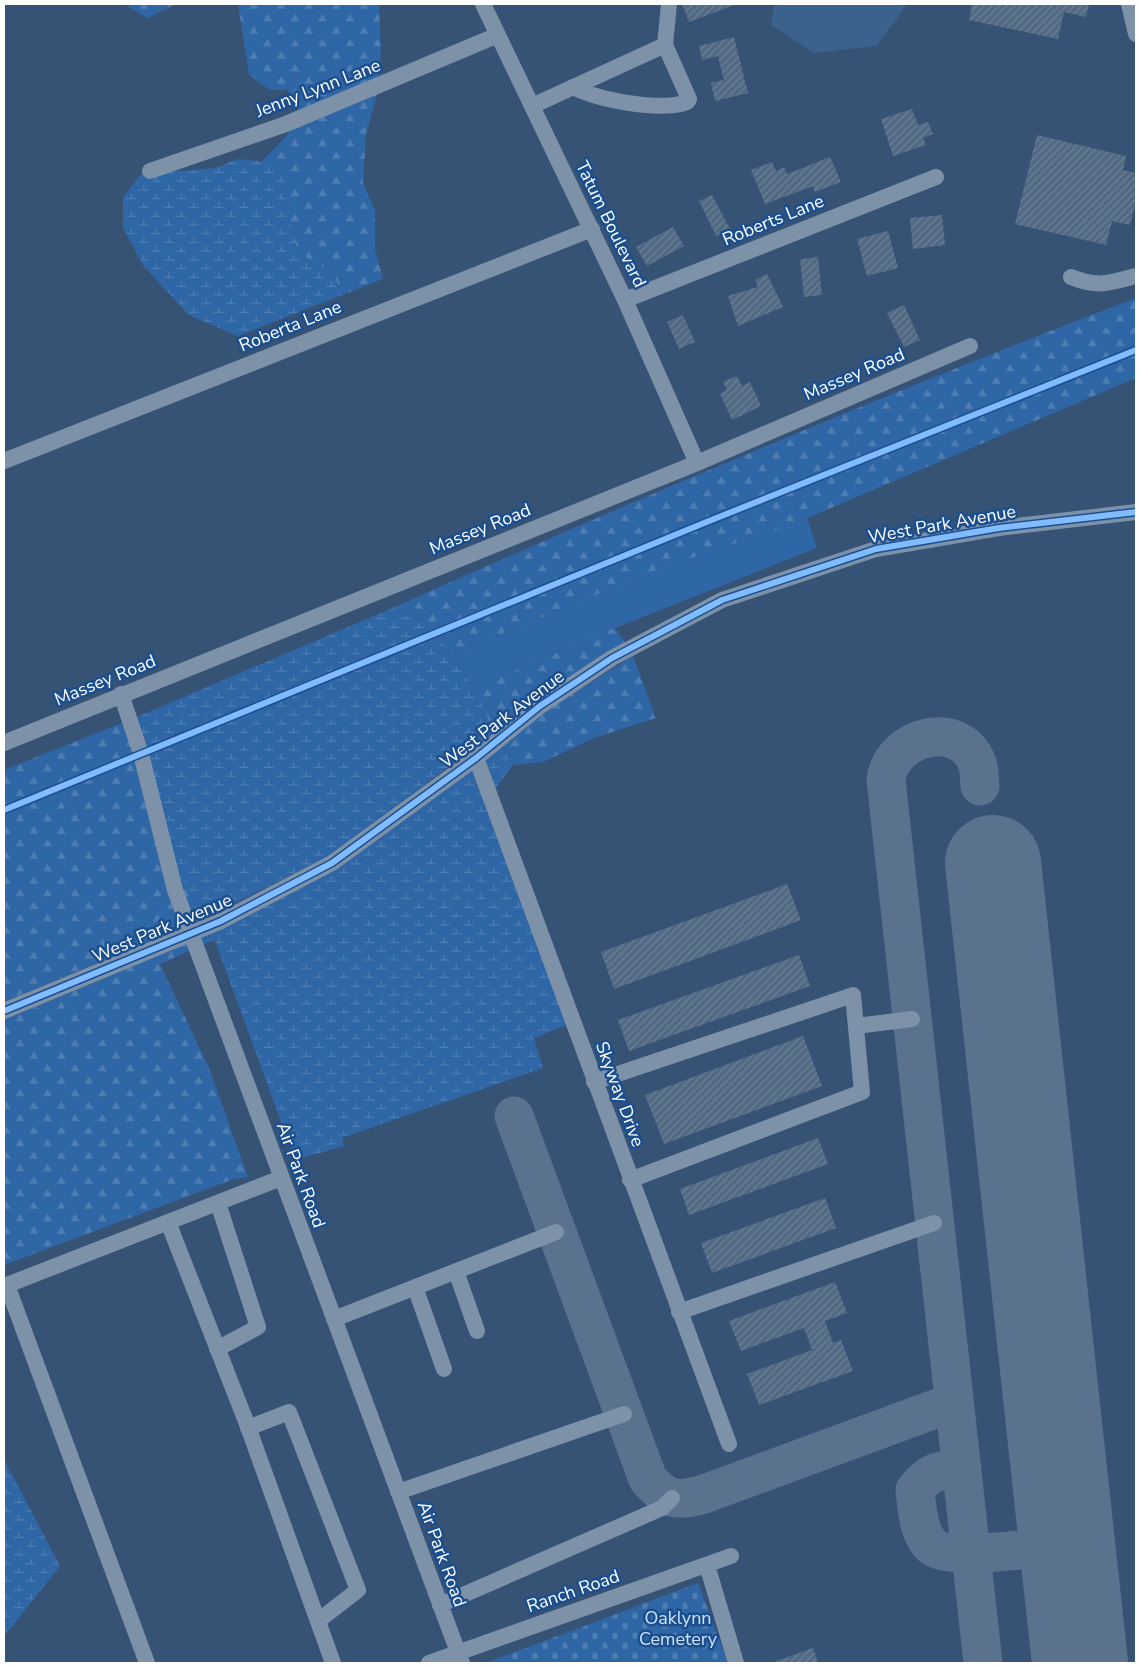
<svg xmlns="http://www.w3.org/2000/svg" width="1140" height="1667" font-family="'Nunito Sans',sans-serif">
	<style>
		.grass { fill: #2f66a5 }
		.forest { fill: url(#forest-firs) }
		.wetland { fill: url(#wetland-marsh) }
		.cemetery { fill: url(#cemetery-stones) }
		.water { fill: #3b618d }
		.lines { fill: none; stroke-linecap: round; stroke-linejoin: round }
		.taxiway { stroke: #5a728e; stroke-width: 39 }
		.runway { stroke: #5a728e; stroke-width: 96 }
		.building { fill: url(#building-hatch) }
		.minor { stroke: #7d92a8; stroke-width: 16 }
		.cycleway-casing { stroke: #1b4f8f; stroke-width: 9 }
		.cycleway { stroke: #80bcff; stroke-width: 6 }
		.labels { text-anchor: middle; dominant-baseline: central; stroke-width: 5; stroke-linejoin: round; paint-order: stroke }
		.street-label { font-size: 18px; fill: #fff; stroke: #1b4f8f }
		.park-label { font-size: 18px; fill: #cfe3fa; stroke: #1b4f8f }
	</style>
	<defs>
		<pattern id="forest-firs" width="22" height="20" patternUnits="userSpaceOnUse" patternTransform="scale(1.25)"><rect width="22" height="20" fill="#2f66a5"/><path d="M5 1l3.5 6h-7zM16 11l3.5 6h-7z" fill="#4e7db2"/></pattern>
		<pattern id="wetland-marsh" width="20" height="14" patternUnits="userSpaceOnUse" patternTransform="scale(1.25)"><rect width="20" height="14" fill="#2f66a5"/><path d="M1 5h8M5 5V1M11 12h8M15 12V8" fill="none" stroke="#4e7db2"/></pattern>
		<pattern id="cemetery-stones" width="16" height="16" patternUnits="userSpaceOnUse" patternTransform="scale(1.25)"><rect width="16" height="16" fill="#2f66a5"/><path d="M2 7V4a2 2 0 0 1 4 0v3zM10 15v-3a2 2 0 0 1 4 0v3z" fill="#4e7db2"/></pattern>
		<pattern id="building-hatch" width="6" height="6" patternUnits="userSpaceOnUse" patternTransform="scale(1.25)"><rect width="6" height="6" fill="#526984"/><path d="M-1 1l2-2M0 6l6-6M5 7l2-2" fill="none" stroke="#6c8096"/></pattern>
	</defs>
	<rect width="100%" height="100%" fill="#365274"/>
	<path class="grass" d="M807,518l10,30 -202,80 -141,60 -22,-33 199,-83z"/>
	<path class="forest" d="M124,4h52l-29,14z
		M238,4h141l2,47 -3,39 -12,45 -3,48 12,27v39l8,30 -41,16 -9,-22 -36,-21 -6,-30 -18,-60 -11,-1 23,-23 15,-24 -12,-24h-18l-21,-15z
		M1136,298v80l-338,144 -147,50 -199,83 -29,-34 -33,-12c246,-110 494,-215 746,-311z
		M615,628l10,14 -131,91 -20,-45z
		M633,656l23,62 -62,20 -51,24 -30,3 -11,-18 42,-35z
		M139,716l37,153 27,50 -199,83v-232z
		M212,933l4,6 -56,25 49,104 39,109 -14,2 -230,86v-245z"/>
	<path class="wetland" d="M237,159l36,3 15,24 3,36 6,30 36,21 9,22 -104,41 -49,-21 -45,-48 -21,-39v-30l18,-24 75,-6z
		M390,609l33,12 27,30 27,42 17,40 -165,123 -126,63 -27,-50 -37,-153z
		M502,747l11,18 -29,39 85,220 -35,14 9,30 -201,70 2,8 -49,14 -83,-227 124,-63z
		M4,1459l56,107 -53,67 -3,-1z"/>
	<path class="cemetery" d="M698,1583l30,80h-242z"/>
	<path class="water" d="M774,4h133l-30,42 -63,7 -43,-28z"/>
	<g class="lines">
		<path class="taxiway" d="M980,786c-1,-7 0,-16 -3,-23 -17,-45 -86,-27 -91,17l97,883
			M514,1116l134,363c17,21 30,23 56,15l250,-92
			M962,1468c-24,3 -32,3 -47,22 2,18 3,45 18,57 19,14 109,0 134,-2"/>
		<path class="runway" d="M993,863l87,800"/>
	</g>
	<path class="building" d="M682,4h52v1l-45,17z
		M972,4h117l-3,13 -22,-5 -6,27 -89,-19z
		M734,37l14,56 -33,8 -4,-18 13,-3 -6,-24 -16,4 -3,-14z
		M912,109l6,16 10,-3 5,12 -10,4 3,7 -33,11 -12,-37z
		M1037,135l89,21 -3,14 13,3v27l-6,25 -18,-4 -6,24 -91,-21z
		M830,157l11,25 -26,10 -2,-6 -48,18 -14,-34 21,-8 4,9 8,-4 3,7z
		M712,195l18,34 -14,7 -17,-35z
		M942,215l3,30 -32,4 -3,-31z
		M673,227l11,19 -37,20 -11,-19z
		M888,231l10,37 -31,8 -10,-37z
		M818,257l4,38 -18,2 -4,-38z
		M767,274l16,33 -45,19 -10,-30 30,-9 -3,-7z
		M904,305l16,35 -16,7 -17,-34z
		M683,315l12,27 -16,7 -12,-27z
		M737,376l5,10 8,-4 11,24 -29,14 -12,-26 7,-4 -4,-8z
		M787,884l14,36 -187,69 -13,-37z
		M799,955l11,31 -181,65 -11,-31z
		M803,1036l19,50 -158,58 -19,-49z
		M818,1138l10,26 -139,51 -9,-26z
		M825,1198l11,30 -124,45 -11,-30z
		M835,1282l12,31 -22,8 8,22 8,-3 12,31 -94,34 -12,-31 65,-24 -8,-22 -63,23 -12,-30z
		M813,1648l5,15h-43l-1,-1z"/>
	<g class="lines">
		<path class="minor" d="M483,4l142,296 72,163
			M1129,4l7,30
			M573,87c25,13 88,25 114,15l2,-3 -24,-54
			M532,106l133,-61 4,-41
			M150,171l136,-47 212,-89
			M1071,277c28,11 37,6 65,-1
			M625,300l311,-123
			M4,461l588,-232
			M121,694l20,60 34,136 287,773
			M4,743l693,-280 273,-117
			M476,758l253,686
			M4,1011l217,-90 111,-58 144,-105 64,-52 72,-48 110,-58 154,-51 123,-21 137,-16
			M856,1026l56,-7
			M594,1082l259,-87 9,97 -232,88
			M168,1222l79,202 86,239
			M456,1271l21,60
			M415,1287l29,82
			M679,1312l255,-89
			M334,1319l222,-87
			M217,1349l41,-22 -40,-124
			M248,1428l41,-16 69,178 -40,31
			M398,1492l226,-78
			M707,1565l29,98
			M440,1605l222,-97 10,-10
			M147,1663l-140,-378 274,-107
			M429,1663l302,-107"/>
		<defs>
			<path id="cycleway" d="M4,810l705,-289 427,-171
				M4,1011l217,-90 111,-58 144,-105 64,-52 72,-48 110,-58 154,-51 123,-21 137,-16"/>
		</defs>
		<use href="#cycleway" class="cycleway-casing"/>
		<use href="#cycleway" class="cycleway"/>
	</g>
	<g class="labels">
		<g class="street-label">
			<text transform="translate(318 88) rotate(-21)">Jenny Lynn Lane</text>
			<text transform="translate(773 220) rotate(-22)">Roberts Lane</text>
			<text transform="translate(611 224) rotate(64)">Tatum Boulevard</text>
			<text transform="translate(290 326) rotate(-22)">Roberta Lane</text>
			<text transform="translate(854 374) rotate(-23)">Massey Road</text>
			<text transform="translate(942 524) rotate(-10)">West Park Avenue</text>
			<text transform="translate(480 529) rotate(-22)">Massey Road</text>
			<text transform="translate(105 680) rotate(-22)">Massey Road</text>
			<text transform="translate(502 719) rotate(-37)">West Park Avenue</text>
			<text transform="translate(162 928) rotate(-23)">West Park Avenue</text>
			<text transform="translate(620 1094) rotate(70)">Skyway Drive</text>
			<text transform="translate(301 1175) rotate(70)">Air Park Road</text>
			<text transform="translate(442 1554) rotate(70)">Air Park Road</text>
			<text transform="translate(573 1591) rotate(-19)">Ranch Road</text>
		</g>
		<g class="park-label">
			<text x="678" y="1618">Oaklynn<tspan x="678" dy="21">Cemetery</tspan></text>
		</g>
	</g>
	<rect width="1140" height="1667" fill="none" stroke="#ffffff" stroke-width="10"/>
</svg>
